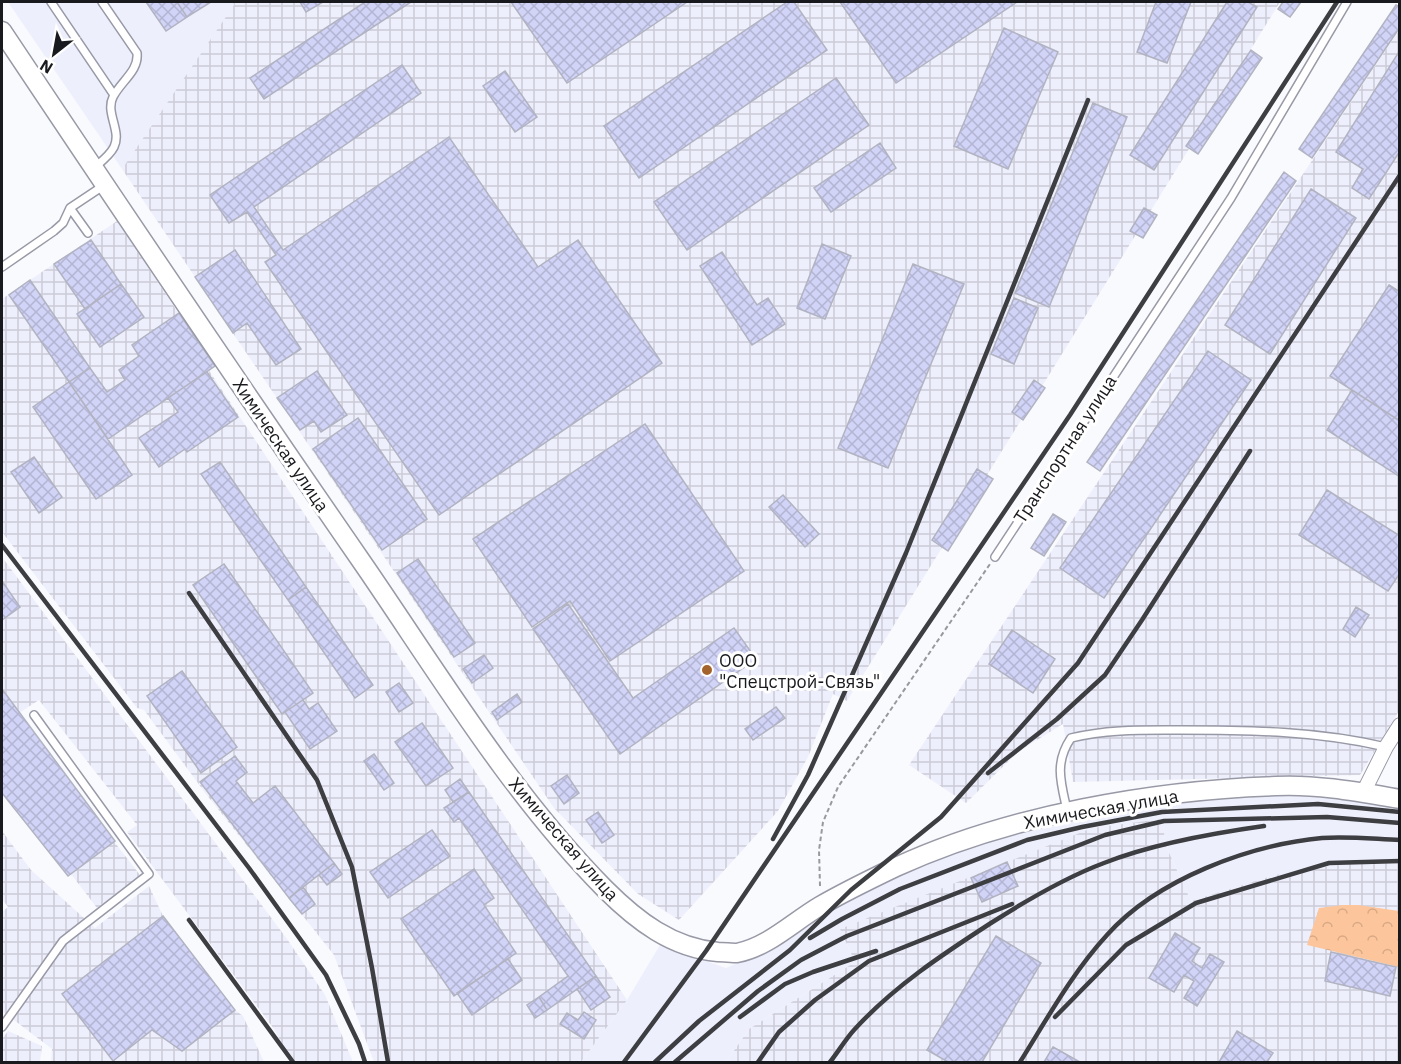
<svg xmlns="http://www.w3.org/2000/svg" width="1401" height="1064" font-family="'IBM Plex Sans',sans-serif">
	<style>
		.built { fill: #eeeffc }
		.industrial { fill: url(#industrial-grid) }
		.forest { fill: url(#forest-crowns) }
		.building { fill: url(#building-cross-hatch); stroke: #b2b3c1; stroke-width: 1.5 }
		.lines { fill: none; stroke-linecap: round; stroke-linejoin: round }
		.lane-casing { stroke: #9899a6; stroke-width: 10 }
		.street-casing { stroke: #9899a6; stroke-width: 16 }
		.secondary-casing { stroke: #9899a6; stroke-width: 21 }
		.path { stroke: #98999d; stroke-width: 2; stroke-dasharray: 4.5 3; stroke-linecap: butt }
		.lane { stroke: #fff; stroke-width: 7 }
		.street { stroke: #fff; stroke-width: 14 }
		.secondary { stroke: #fff; stroke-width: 18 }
		.rail { stroke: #3d3e42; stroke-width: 4.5 }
		.poi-dot { fill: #a3632c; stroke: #fff; stroke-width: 2 }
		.labels { text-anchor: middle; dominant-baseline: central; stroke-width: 6; stroke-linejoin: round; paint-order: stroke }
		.street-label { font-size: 18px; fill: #191a1e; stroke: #fff }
		.poi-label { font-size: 18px; fill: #191a1e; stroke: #fff; text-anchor: start }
	</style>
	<defs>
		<pattern id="industrial-grid" width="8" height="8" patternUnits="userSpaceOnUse" patternTransform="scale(1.5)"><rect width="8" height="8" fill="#eeeffc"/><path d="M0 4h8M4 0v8" fill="none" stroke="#ccccd8"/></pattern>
		<pattern id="forest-crowns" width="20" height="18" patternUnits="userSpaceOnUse" patternTransform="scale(1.5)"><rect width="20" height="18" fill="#fdc59b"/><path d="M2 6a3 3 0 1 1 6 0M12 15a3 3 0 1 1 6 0" fill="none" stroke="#d8a985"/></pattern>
		<pattern id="building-cross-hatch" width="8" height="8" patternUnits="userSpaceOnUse" patternTransform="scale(1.5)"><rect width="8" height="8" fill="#d1d3f7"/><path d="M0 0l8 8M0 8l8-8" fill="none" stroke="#b3b5d3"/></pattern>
	</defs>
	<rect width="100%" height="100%" fill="#f9fafd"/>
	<path class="built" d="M8,2h225l2,3 -113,164z
		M1263,796l93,1 43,6v60l-43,-1 -165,39 -25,-55 -4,-27 -322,110 15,33 -106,67 -23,33h-145l46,-62 33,-55 66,23 30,-13 50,-35 138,-68 130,-39z"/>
	<path class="industrial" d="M233,2h1047l-433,699 -14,-7 -25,63 -30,54 -99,109 -41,-26 -84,-86 -432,-639 112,-164z
		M1399,30v681l-39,64 -287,7 -10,-58 -44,27 -53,52 -57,-38z
		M117,221l92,138 -1,10 419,631 -46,62h-207l-40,-107 -128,-161 -62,-84 -7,-2 -135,-176v-233z
		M2,557l285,382 38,56 28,67h-61l-18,-33 -147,-197 10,-7 -98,-125 -23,15 124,160 -43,33 -95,-124z
		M1162,819l4,27 25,55 84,-26 81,-13 43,1v199h-673l23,-33 106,-67 -15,-33 252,-101z
		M2,831l29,39 64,58 54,-42 14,30 72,94 8,6 21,46h-213l1,-13 -50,-38v-99l6,-5 -6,-8z
		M8,1031l34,15 -2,16h-38v-23z"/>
	<path class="forest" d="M1343,905h15l41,6v56l-92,-22 12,-37z"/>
	<path class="building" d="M146,2h31l10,15 -21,14z
		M177,2h34l-24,15z
		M300,2h23l-17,10z
		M365,2h46l-147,97 -14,-21z
		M511,2h176l-120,81z
		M787,2h7l33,48 -188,128 -35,-52z
		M840,2h177l-121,81z
		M1156,2h35l-24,61 -30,-11z
		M1227,2h21l9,5 -103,163 -24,-15z
		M1283,2h18l-11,15 -12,-8z
		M1396,5l4,2v20l-88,131 -13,-9z
		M1004,28l54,24 -50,117 -54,-23z
		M1251,50l11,8 -64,96 -12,-8z
		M1400,50v101l-31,48 -17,-11 11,-19 -27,-17z
		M402,65l19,28 -167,114 29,43 166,-113 89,130 40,-27 84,123 -223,152 -174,-253 11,-7 -29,-43 -18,11 -19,-28z
		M505,71l32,46 -22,15 -32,-46z
		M836,78l33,47 -182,125 -33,-48z
		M1093,103l34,14 -78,190 -34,-14z
		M880,143l16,25 -65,44 -17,-24z
		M1284,172l12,9 -196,290 -13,-9z
		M1311,189l45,29 -86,136 -45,-29z
		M1144,208l13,7 -14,23 -13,-7z
		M91,240l30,44 -36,25 -31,-45z
		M822,244l29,12 -26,63 -28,-11z
		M235,250l66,99 -25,16 -29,-42 -14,10 -38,-56z
		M722,252l35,53 11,-7 17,26 -33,21 -52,-79z
		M913,264l51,20 -76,184 -50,-20z
		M30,280l60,88 -21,14 -60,-87z
		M121,284l23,33 -44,30 -23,-33z
		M1389,285l11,7v129l-70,-45z
		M1014,298l24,10 -24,56 -23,-10z
		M179,313l36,53 -107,73 -39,-57 21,-14 17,24 18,-12 -6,-10 20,-14 -7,-11z
		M1208,351l43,29 -147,218 -44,-30z
		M317,371l30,44 -26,17 -7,-11 -14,9 -23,-32z
		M207,372l31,45 -51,35 -2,-3 -26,18 -20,-29 39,-26 -10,-14z
		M1034,380l11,8 -22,32 -11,-8z
		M69,382l63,93 -36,24 -63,-92z
		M1352,390l48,31v56l-73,-47z
		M358,418l69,101 -45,31 -69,-101z
		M645,424l99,147 -134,90 -40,-60 -38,26 -59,-88z
		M34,457l28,40 -23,16 -28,-41z
		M220,462l86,125 -18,13 -87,-126z
		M977,469l16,10 -45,72 -16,-11z
		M1327,490l73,46v37l-12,18 -89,-56z
		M783,495l36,39 -14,13 -36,-40z
		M1053,514l13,8 -22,34 -13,-8z
		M418,559l57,84 -21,14 -57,-84z
		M224,564l89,129 -31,21 -89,-129z
		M2,581l18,26 -18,13z
		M306,587l67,98 -18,13 -67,-98z
		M568,604l65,94 101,-70 22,31 -136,95 -87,-125z
		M1356,607l13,8 -14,22 -12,-8z
		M1012,630l43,29 -22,34 -44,-29z
		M484,655l9,13 -21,15 -9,-14z
		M182,671l55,76 -36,26 -54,-77z
		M399,683l14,20 -14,9 -13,-20z
		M2,689l113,152 -47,35 -66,-83z
		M517,694l5,8 -25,18 -5,-8z
		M303,700l6,9 9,-6 19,28 -27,18 -25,-37z
		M776,707l9,11 -32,22 -8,-11z
		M422,723l31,45 -27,18 -31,-44z
		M374,754l20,29 -10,7 -20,-29z
		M235,756l12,16 -11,9 17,22 22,-17 59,77 -45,35 -89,-116z
		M567,775l12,18 -15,11 -13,-18z
		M460,779l9,13 -16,10 -8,-12z
		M469,792l127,184 -49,34 -8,-13 29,-21 -109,-158 -5,4 -10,-14z
		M598,812l16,23 -12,8 -16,-23z
		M432,830l18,26 -62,42 -18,-26z
		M1007,862l11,24 -36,16 -11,-24z
		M334,863l8,11 -15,11 -8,-10z
		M474,869l20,29 -10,7 32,48 -62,43 -53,-77z
		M303,887l12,17 -13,10 -13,-16z
		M163,916l72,94 -53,41 -30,-21 -39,31 -51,-67z
		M1175,933l25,15 -8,13 10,7 8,-14 14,8 -27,44 -13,-8 10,-17 -10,-6 -10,17 -25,-14z
		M996,936l45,27 -59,99h-34l-21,-12z
		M1331,952l65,15 -6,29 -65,-15z
		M508,959l14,21 -50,35 -15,-22z
		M596,976l14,21 -19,13 -14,-21z
		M539,997l8,13 -12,8 -8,-13z
		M584,1012l12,8 -12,19 -24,-15 7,-11 11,7z
		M1237,1031l36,22 -6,9h-48z
		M1053,1047l27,15h-36z"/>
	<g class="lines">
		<defs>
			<path id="lane" d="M51,2l63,93
				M95,167c7,-6 15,-12 19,-20 8,-16 -9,-34 -1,-50 8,-16 26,-26 24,-44l-35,-51
				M70,208l18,25
				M2,267l52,-36 9,-8 7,-15 33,-22
				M995,557l236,-359 116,-196
				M1067,810c-6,-27 -13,-47 4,-72 36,-9 72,-8 109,-8 69,0 139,1 206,17
				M2,1027l61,-86 86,-67 -115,-159"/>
			<path id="street" d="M1363,793l23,-46 14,-22"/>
			<path id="secondary" d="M2,31c120,180 241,359 364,537 74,108 146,227 239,321 32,32 67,59 113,63 4,0 15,1 19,1 31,-6 56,-31 83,-47 24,-14 51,-27 76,-39 113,-52 257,-77 380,-81 41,-2 83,6 124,13"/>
		</defs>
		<use href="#lane" class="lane-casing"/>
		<use href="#street" class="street-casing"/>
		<use href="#secondary" class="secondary-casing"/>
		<path class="path" d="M820,886l-1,-36 4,-28 15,-35 152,-223"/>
		<use href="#lane" class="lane"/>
		<use href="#street" class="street"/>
		<use href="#secondary" class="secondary"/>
		<path class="rail" d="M2,545l247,323 77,107 33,69 6,18
			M189,593l128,187 35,87 20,101 16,94
			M988,773l69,-54 48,-44 37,-55 108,-169
			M773,839l35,-64 98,-222 182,-453
			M189,920l104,142
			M810,938l32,-19 58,-30 127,-49 55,-13 80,-15 156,-8 82,8
			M740,1017l45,-33 28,-12 63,-21
			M1055,1017l71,-72 70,-42 133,-40 71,-2
			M624,1062l82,-111 364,-536 267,-413
			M655,1062l44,-41 91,-71 61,-60 90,-73 137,-154 322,-488
			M675,1062l83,-71 43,-31 46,-24 258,-101 59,-14 163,-4 73,6
			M758,1062l21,-30 36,-32 54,-39 143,-57
			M830,1062c8,-10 15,-22 24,-32 39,-43 89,-76 137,-107 36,-23 73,-45 113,-60 48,-19 110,-30 160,-37
			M1020,1062c27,-43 52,-89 87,-127 50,-56 142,-90 215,-97 25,-2 52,1 78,2"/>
	</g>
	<circle class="poi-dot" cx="707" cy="670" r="6"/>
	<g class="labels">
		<g class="street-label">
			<text transform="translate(281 445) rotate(56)">Химическая улица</text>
			<text transform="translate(1065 449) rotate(-57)">Транспортная улица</text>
			<text transform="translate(1101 809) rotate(-10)">Химическая улица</text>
			<text transform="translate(564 839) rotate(49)">Химическая улица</text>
		</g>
		<g class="poi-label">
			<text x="719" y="660">ООО<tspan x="719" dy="21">"Спецстрой-Связь"</tspan></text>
		</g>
	</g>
	<rect width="1401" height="1064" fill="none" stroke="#191a1e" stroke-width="6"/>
	<g transform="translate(54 54) rotate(211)" stroke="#ffffff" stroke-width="4.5" paint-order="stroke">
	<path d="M0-4.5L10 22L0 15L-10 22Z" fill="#191a1e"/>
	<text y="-9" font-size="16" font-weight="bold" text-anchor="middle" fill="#191a1e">N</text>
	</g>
</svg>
